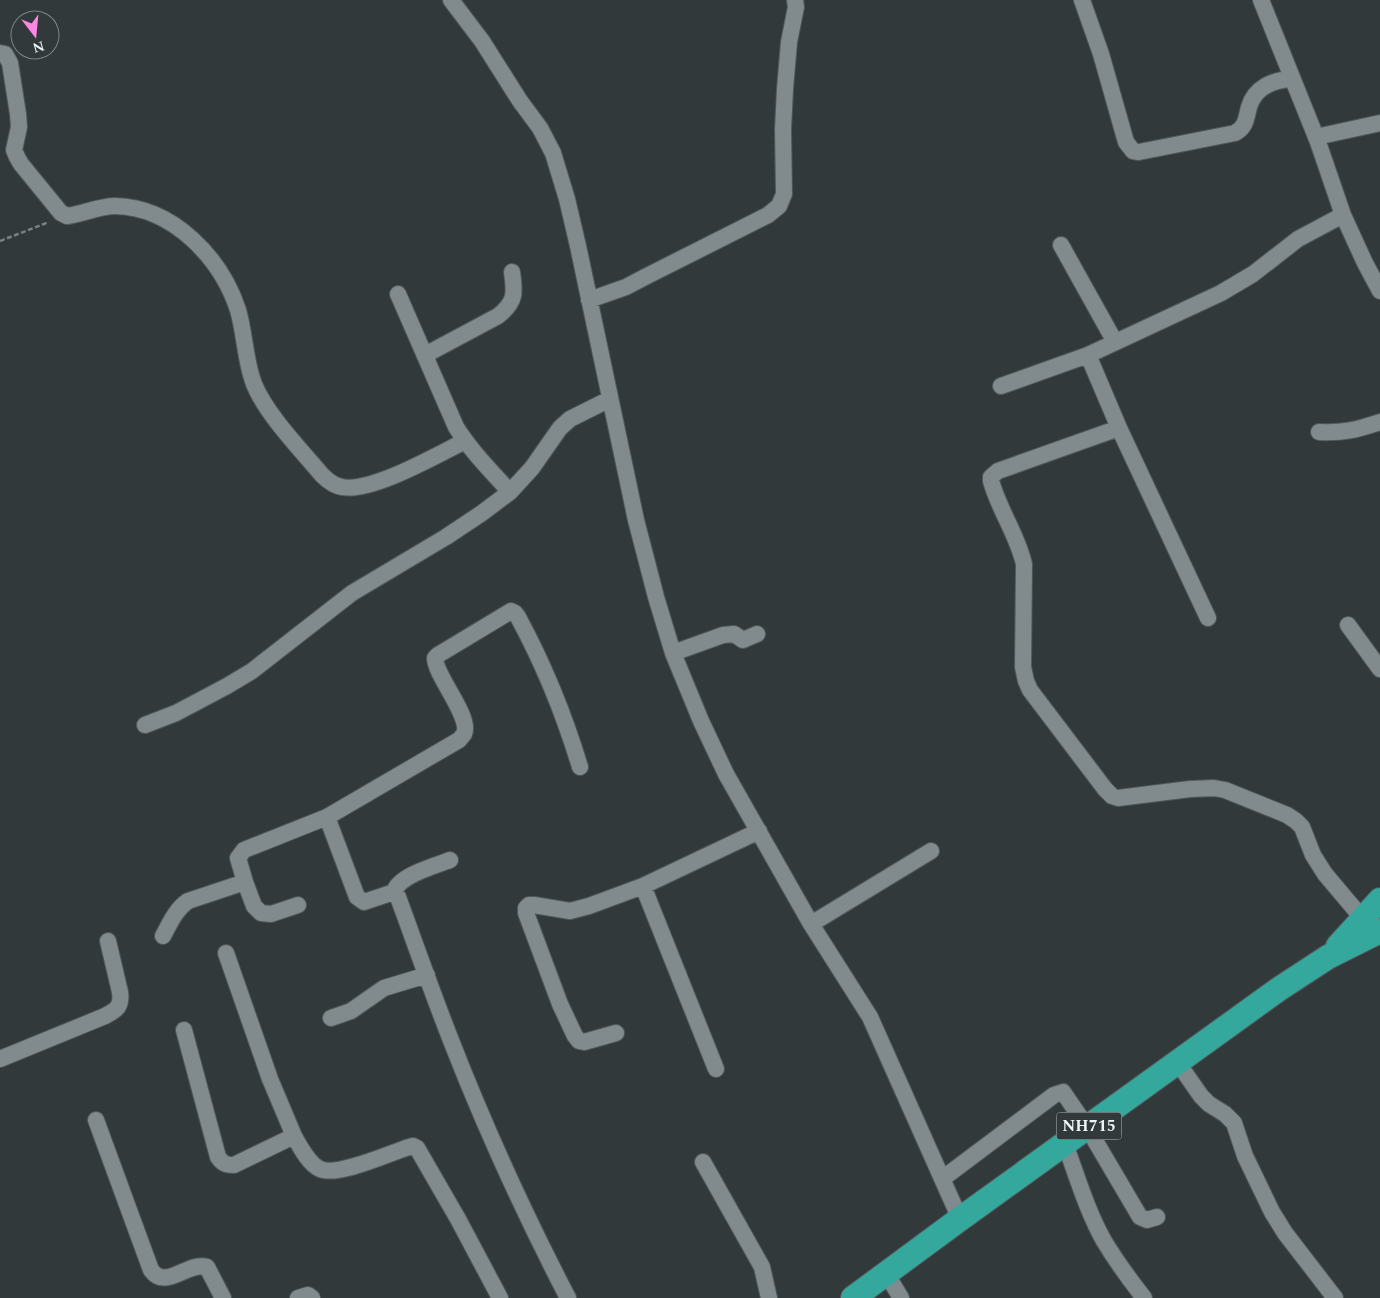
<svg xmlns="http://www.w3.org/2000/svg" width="1380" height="1298" font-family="Spectral,serif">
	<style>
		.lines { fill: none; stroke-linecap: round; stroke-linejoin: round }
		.minor-casing { stroke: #505859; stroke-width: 18 }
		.highway-casing { stroke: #505859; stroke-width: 26 }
		.path { stroke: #7a8183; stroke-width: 2.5; stroke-dasharray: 5 2.5; stroke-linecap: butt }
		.minor { stroke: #818a8c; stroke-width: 16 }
		.highway { stroke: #34a89c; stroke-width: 24 }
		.labels { text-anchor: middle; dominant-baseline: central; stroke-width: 4; stroke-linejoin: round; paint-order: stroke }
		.shield { fill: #31393b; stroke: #b7bdbf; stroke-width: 1 }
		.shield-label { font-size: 16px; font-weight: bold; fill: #f0f6f7 }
	</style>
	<rect width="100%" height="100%" fill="#31393b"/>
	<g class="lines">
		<defs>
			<path id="minor" d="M451,0l31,41 38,60 20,27 13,25 14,46 11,47 58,274 20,77 17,56 28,68 25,53 85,150 59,93 90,202
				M1082,0l19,54 25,88 7,9 6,1 96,-19c11,-6 11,-14 14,-26 6,-20 24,-27 43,-28
				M1261,0l57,142 25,73 22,48 15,28
				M0,53l5,1 5,9 8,51 1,13 -5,23 3,7 4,7 40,49 6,3c16,-2 32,-10 48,-10 58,1 106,52 123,104 7,24 7,51 16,74 12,30 47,66 68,91 6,6 12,11 20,12 29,6 95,-32 123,-46
				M1316,137l64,-14
				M1343,215l-45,24 -45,35 -32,19 -133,62 31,73 -121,43 -7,6v4c8,29 26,53 33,83l-1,103 3,14 4,9 75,99 7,7 6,2 72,-9 24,-1 11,2 62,25 9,6 6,6 11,28 12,19 38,45
				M1061,245l54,97
				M398,294l58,133c15,24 35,44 54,65
				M589,300l37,-13 19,-10 123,-62 11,-9 5,-12 -1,-65 2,-40 4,-47 7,-35 -1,-7
				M425,355l73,-39c18,-14 17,-23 14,-44
				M1001,386l87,-31
				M1119,428l89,190
				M1319,432c25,1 37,-2 61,-10
				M1348,625l32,44
				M673,653l50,-18 11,-1 9,6 14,-6
				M145,725l31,-12 51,-27 25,-15 100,-78 94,-56 36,-24 28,-21 22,-24 28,-40 10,-9 40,-20
				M245,882l9,24 7,7 10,1 27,-9
				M643,886l73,183
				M394,892c5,-17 41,-26 56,-32
				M811,924l120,-73
				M163,936c7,-13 13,-27 25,-35l57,-19 -7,-24 6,-8 83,-33
				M226,953l44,126 24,57
				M331,1018l20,-7 33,-23 43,-13
				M184,1030l34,127c5,7 8,8 16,8l60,-29c6,11 15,28 26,33 17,8 68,-15 86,-21l7,-2 4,2 41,71 42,79
				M616,1033l-32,9 -5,-1 -4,-5 -15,-32 -34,-91v-5l3,-3h5l36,6 19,-5 54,-20 116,-55
				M0,1059l105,-43c12,-6 17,-10 15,-24l-12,-51
				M1178,1063l23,33 8,8 16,10 9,9 11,33 27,56 13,21 50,65
				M96,1120l55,150c15,21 37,-9 56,-3l16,31
				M1065,1144c12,32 22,67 39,97 12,20 26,39 40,57
				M703,1162l59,105 7,31
				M942,1179l112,-84 9,-3 24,35 53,90 7,3 10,-3
				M886,1273l15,25
				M298,1298l10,-3 4,3
				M568,1298c-43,-83 -82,-168 -116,-255 -19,-48 -36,-97 -54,-146l-4,-5 -30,10 -7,-5 -30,-80 132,-77c1,-1 5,-6 5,-6 8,-17 -29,-58 -29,-76l3,-3 73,-44 4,2 3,4c26,48 46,97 62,150"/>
			<path id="highway" d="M1338,946l42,-46
				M853,1298l107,-79 319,-230 49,-32 52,-26"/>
		</defs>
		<use href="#minor" class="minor-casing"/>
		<use href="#highway" class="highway-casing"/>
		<path class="path" d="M0,241l49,-19"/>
		<use href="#minor" class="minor"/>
		<use href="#highway" class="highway"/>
	</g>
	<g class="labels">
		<rect class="shield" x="1056.5" y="1112.5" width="65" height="27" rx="4"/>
		<g class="shield-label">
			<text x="1089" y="1126">NH715</text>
		</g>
	</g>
	<g transform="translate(35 35) rotate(164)"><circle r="24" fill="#31393b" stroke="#7d8586"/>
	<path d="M0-4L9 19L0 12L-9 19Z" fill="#fc86e4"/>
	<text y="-8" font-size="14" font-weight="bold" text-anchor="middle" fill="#f0f6f7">N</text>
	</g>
</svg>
